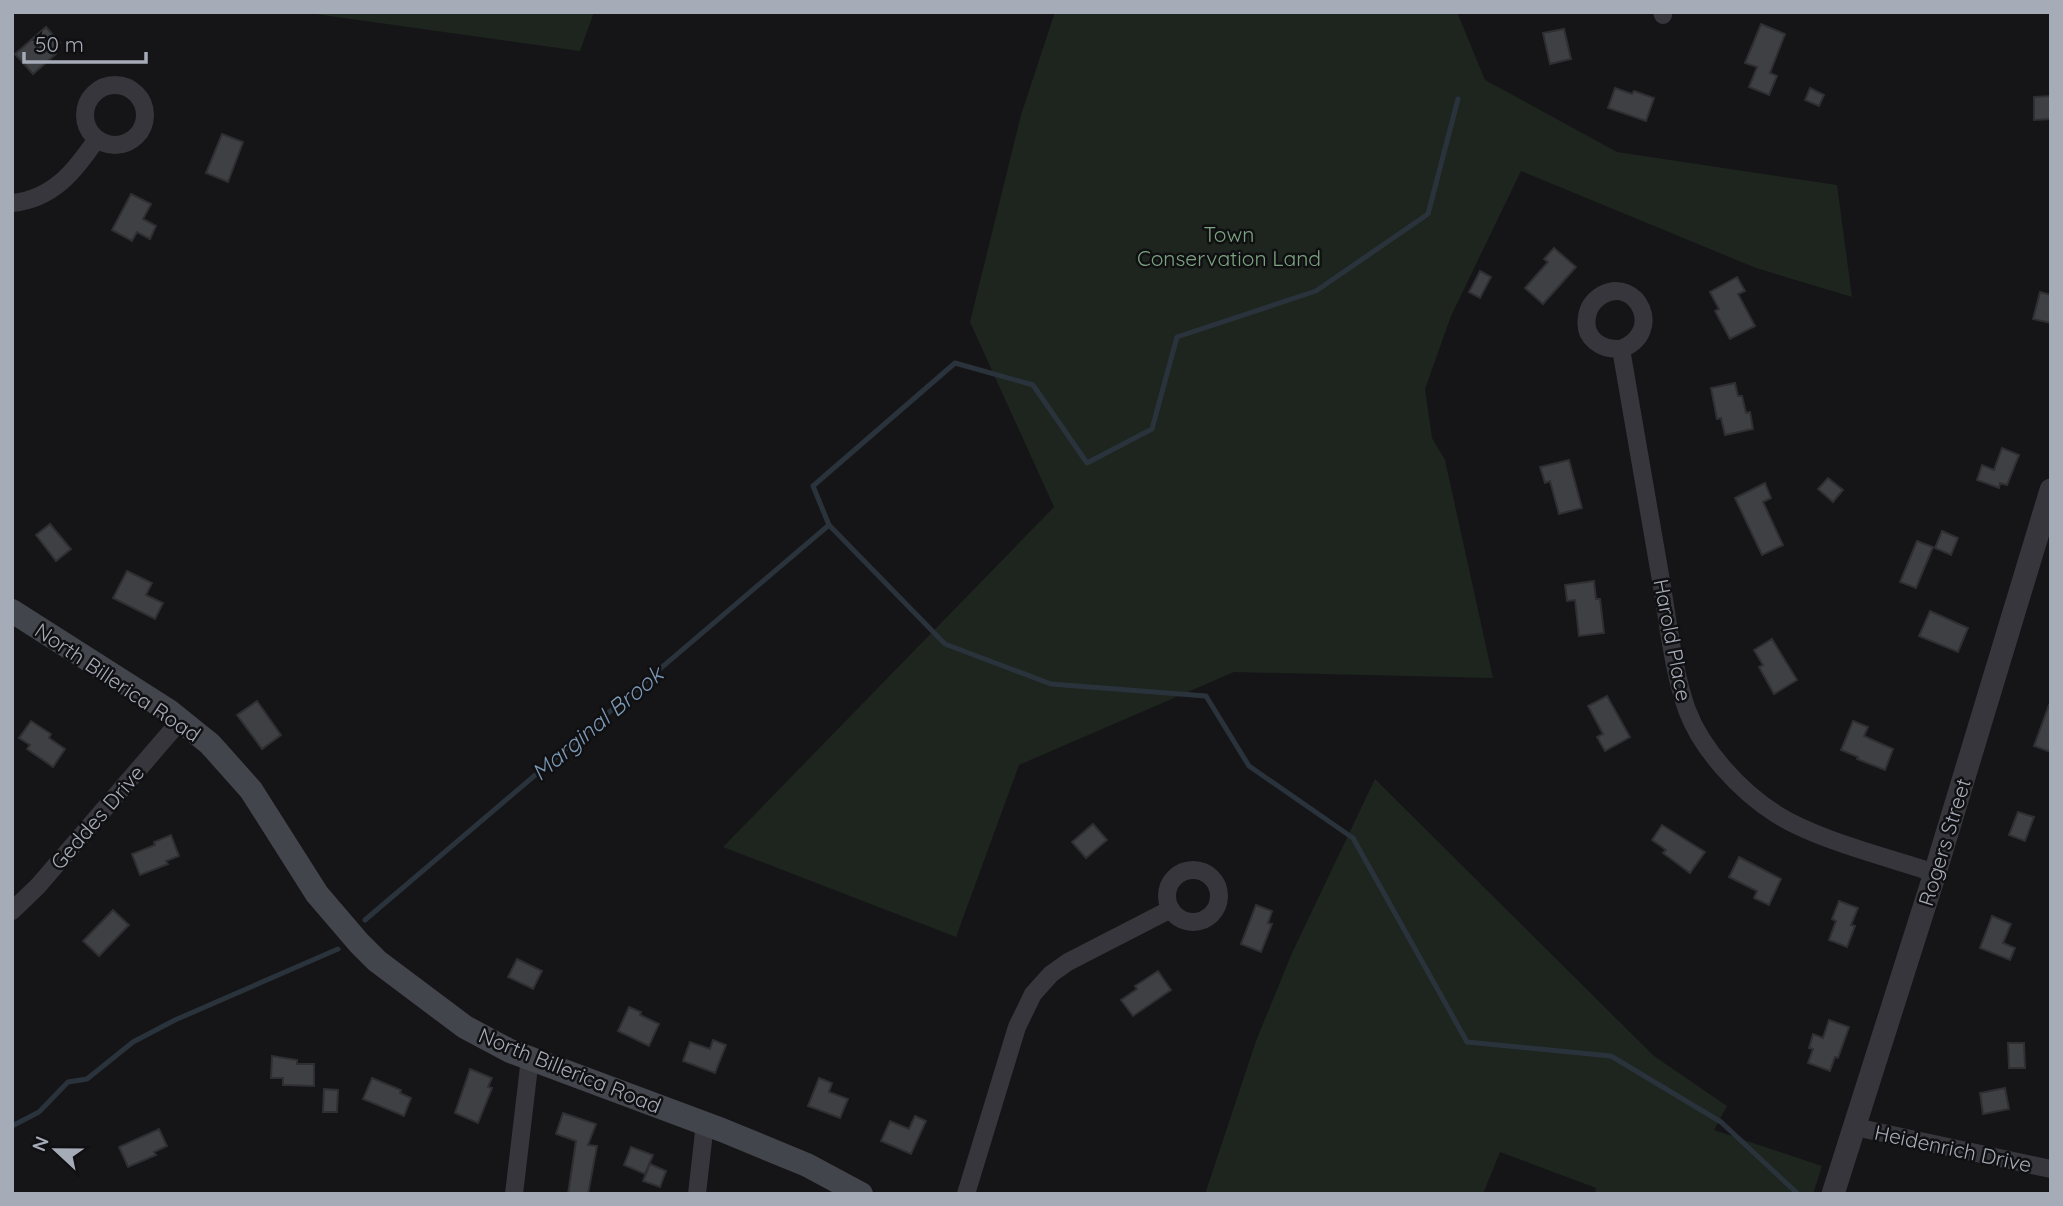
<svg xmlns="http://www.w3.org/2000/svg" width="2063" height="1206" font-family="Quicksand,sans-serif">
	<style>
		.green { fill: #1d251e }
		.lines { fill: none; stroke-linecap: round; stroke-linejoin: round }
		.stream { stroke: #2a333b; stroke-width: 5 }
		.building { fill: #3f4044; stroke: #2f2f33; stroke-width: 2 }
		.minor { stroke: #36363c; stroke-width: 18 }
		.tertiary { stroke: #36363c; stroke-width: 23 }
		.secondary { stroke: #43454c; stroke-width: 24 }
		.labels { text-anchor: middle; dominant-baseline: central; stroke-width: 5; stroke-linejoin: round; paint-order: stroke }
		.park-label { font-size: 21px; fill: #7ca480; stroke: #101012 }
		.street-label { font-size: 21px; fill: #a6abb8; stroke: #101012 }
		.water-label { font-size: 23px; font-style: italic; fill: #7b98b5; stroke: #101012 }
	</style>
	<rect width="100%" height="100%" fill="#151517"/>
	<path class="green" d="M301,12h293l-14,39z
		M1055,12h402l28,68 132,72 220,33 15,112 -96,-29 -235,-97 -70,145 -26,73 7,49 13,22 48,218 -259,-6 -215,93 -63,172 -233,-90 331,-340 -84,-185 51,-207z
		M1375,779l279,277 73,50 -13,24 108,36 -9,28h-218l1,-6 -96,-36 -17,42h-278l51,-153 36,-88z"/>
	<g class="lines">
		<path class="stream" d="M1458,99l-30,115 -112,77 -139,46 -25,92 -65,34 -54,-78 -78,-22 -142,123 16,39 116,119 106,40 155,12 43,70 104,72 114,204 144,14 110,66 77,72
			M365,920l464,-395
			M12,1126l27,-14 29,-30 19,-3 46,-37 42,-22 163,-71"/>
	</g>
	<path class="building" d="M1761,24l24,10 -15,39 7,3 -8,19 -20,-8 8,-20 -12,-4z
		M46,27l14,16 -8,7 4,4 -23,20 -18,-20z
		M1564,29l7,30 -21,5 -7,-31z
		M1615,88l17,6 2,-3 20,7 -8,23 -38,-13z
		M1810,88l14,7 -5,11 -14,-6z
		M2051,96v23l-17,1v-23z
		M222,134l21,8 -15,40 -22,-9z
		M131,194l20,10 -8,15 13,7 -6,13 -13,-7 -5,9 -20,-11z
		M1554,248l22,19 -33,37 -18,-16 23,-26 -4,-3z
		M1480,271l11,6 -11,21 -11,-6z
		M1737,277l8,14 -7,3 17,32 -25,13 -15,-28 4,-2 -9,-17z
		M2040,292l11,3v28l-18,-4z
		M1735,383l3,13h4l4,17 4,-1 3,17 -28,6 -4,-17 -4,1 -6,-31z
		M2002,448l17,7 -12,30 -7,-2 -1,5 -22,-8 5,-15 12,5z
		M1569,460l13,48 -23,6 -9,-33 -5,2 -5,-16z
		M1828,478l15,12 -10,12 -15,-13z
		M1765,483l6,15 -8,4 20,43 -21,10 -27,-57z
		M50,524l21,25 -15,12 -20,-26z
		M1942,531l16,7 -7,17 -16,-7z
		M1917,541l16,6 -17,41 -16,-6z
		M127,571l25,12 -6,12 17,8 -8,16 -42,-21z
		M1594,581l2,18h4l4,34 -25,3 -4,-36 -8,1 -2,-16z
		M1930,611l38,17 -10,24 -39,-16z
		M1772,639l25,41 -23,14 -15,-27 4,-2 -9,-15z
		M1607,696l23,41 -25,14 -8,-14 6,-3 -15,-28z
		M257,701l24,34 -19,14 -25,-34z
		M2049,705l2,1v46l-17,-6z
		M31,721l20,13 -2,4 16,11 -12,18 -26,-18 3,-4 -11,-7z
		M1853,721l15,6 -4,9 29,13 -8,21 -28,-11 1,-2 -17,-7z
		M2018,812l16,5 -9,24 -16,-6z
		M1093,824l14,16 -21,18 -14,-16z
		M1662,825l43,27 -15,21 -27,-20 3,-3 -14,-10z
		M171,835l8,21 -13,5 2,3 -28,11 -8,-21 23,-9 -1,-3z
		M1739,857l42,22 -12,26 -15,-7 3,-7 -28,-14z
		M1839,901l19,7 -7,17 4,1 -8,21 -18,-7 7,-19 -4,-2z
		M1256,905l16,6 -4,12 4,1 -11,28 -20,-8z
		M113,910l16,15 -30,31 -16,-15z
		M1992,916l19,8 -8,19 12,5 -5,12 -30,-12z
		M517,959l25,12 -9,18 -25,-12z
		M1158,971l13,19 -38,26 -12,-16 16,-11 -2,-3z
		M629,1007l12,5 -1,3 19,9 -10,22 -31,-15z
		M1829,1020l20,7 -11,31 -3,-1 -5,14 -22,-8 5,-14 -4,-1 4,-14 10,4z
		M713,1040l13,5 -11,28 -32,-12 7,-19 20,7z
		M2008,1043h16l1,25h-16z
		M272,1056l25,4v4h17v22l-31,-1v-7h-12z
		M470,1069l22,9 -4,9 4,1 -14,35 -23,-10z
		M372,1078l29,12 -1,3 11,5 -7,18 -41,-17z
		M819,1078l13,5 -3,9 19,7 -8,19 -32,-12z
		M2005,1088l4,21 -26,5 -3,-21z
		M324,1089l14,1 -1,22h-14z
		M563,1113l33,11 -8,21 9,1 -9,48h-20l8,-53 -20,-7z
		M915,1116l11,5 -15,33 -30,-13 9,-20 19,8z
		M159,1129l8,17 -13,6 2,3 -28,12 -9,-20z
		M631,1147l22,8 -8,19 -21,-9z
		M650,1164l16,7 -6,16 -17,-6z"/>
	<g class="lines">
		<path class="minor" d="M1662,12l1,3
			M85 115a30 30 0 1 1 60 0a30 30 0 1 1-60 0Z
			M12,203c41,-4 63,-32 84,-63
			M1621,349c-19,1 -38,-10 -34,-32 1,-9 7,-17 15,-22 35,-19 63,37 19,54 13,75 26,151 39,226 8,44 12,92 27,135 15,40 53,81 89,104 41,26 111,43 159,59
			M1167 896a26 26 0 1 1 52 0a26 26 0 1 1-52 0Z
			M12,911l26,-25 142,-165
			M1855,1127l196,42
			M514,1194l16,-136
			M697,1194l8,-71
			M966,1194l51,-167 16,-33 18,-20 17,-12 103,-53"/>
		<path class="tertiary" d="M1833,1194l102,-321 116,-383"/>
		<path class="secondary" d="M12,611l157,100 41,33 41,46 66,104 42,49 18,18 88,66 45,24 212,79 85,35 54,29"/>
	</g>
	<g class="labels">
		<g class="park-label">
			<text x="1229" y="234">Town<tspan x="1229" dy="24">Conservation Land</tspan></text>
		</g>
		<g class="street-label">
			<text transform="translate(1673 640) rotate(79)">Harold Place</text>
			<text transform="translate(118 682) rotate(34)">North Billerica Road</text>
			<text transform="translate(97 817) rotate(-49)">Geddes Drive</text>
			<text transform="translate(1944 842) rotate(-73)">Rogers Street</text>
			<text transform="translate(570 1070) rotate(22)">North Billerica Road</text>
			<text transform="translate(1953 1148) rotate(12)">Heidenrich Drive</text>
		</g>
		<g class="water-label">
			<text transform="translate(597 723) rotate(-40)">Marginal Brook</text>
		</g>
	</g>
	<rect width="2063" height="1206" fill="none" stroke="#a6abb8" stroke-width="28"/>
	<g transform="translate(56 1150) rotate(292)" stroke="#101012" stroke-width="5" paint-order="stroke">
	<path d="M0-5L12 26L0 18L-12 26Z" fill="#a6abb8"/>
	<text y="-10" font-size="19" font-weight="bold" text-anchor="middle" fill="#a6abb8">N</text>
	</g>
	<path d="M24 52v10h122v-10" fill="none" stroke="#a6abb8" stroke-width="3.5"/>
	<text x="35" y="52" font-size="21" fill="#a6abb8" stroke="#101012" stroke-width="5" paint-order="stroke">50 m</text>
</svg>
